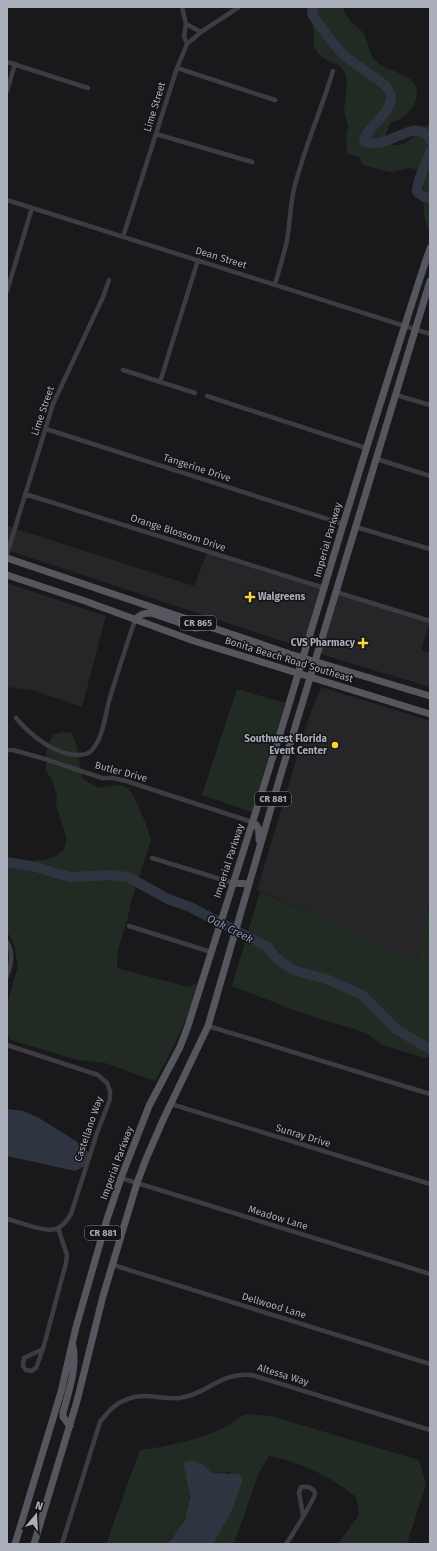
<svg xmlns="http://www.w3.org/2000/svg" width="437" height="1551" font-family="'Fira Sans',sans-serif">
	<style>
		.built { fill: #262528 }
		.green { fill: #212a23 }
		.water { fill: #2e3540 }
		.lines { fill: none; stroke-linecap: round; stroke-linejoin: round }
		.river { stroke: #2e3540; stroke-width: 10 }
		.street { stroke: #3c3c42; stroke-width: 4.5 }
		.primary { stroke: #56565f; stroke-width: 7 }
		.poi-dot { fill: #f5d537; stroke: #141416; stroke-width: 1.5 }
		.labels { text-anchor: middle; dominant-baseline: central; stroke-width: 3; stroke-linejoin: round; paint-order: stroke }
		.shield { fill: #141416; stroke: #7e808a; stroke-width: 1 }
		.shield-label { font-size: 9px; font-weight: bold; fill: #abaebb }
		.street-label { font-size: 10px; fill: #abaebb; stroke: #141416 }
		.poi-label { font-size: 10px; font-weight: bold; fill: #abaebb; stroke: #141416; text-anchor: end }
		.water-label { font-size: 11px; font-style: italic; fill: #8295b6; stroke: #141416 }
	</style>
	<rect width="100%" height="100%" fill="#19191b"/>
	<path class="built" d="M7,526l187,60 14,-36 114,37 -19,61 -296,-98z
		M7,583l99,33 -24,91 -50,-17 -25,-3z
		M339,592l91,30 -9,28 9,3v34l-110,-33z
		M321,687l109,34v179l-4,24 -9,35 -27,-6 -72,-37 -61,-26 51,-170z"/>
	<path class="green" d="M312,7h30c3,5 6,11 10,16 5,4 10,7 13,13 4,8 4,19 11,25 12,13 50,12 39,41 -5,12 -13,17 -25,21l-6,17c19,16 30,-8 46,-16v107c-12,-18 -1,-42 -11,-61l-10,-2 -17,4 -11,-2 -18,-5 -4,-8 -12,-3 -1,-18 2,-9 -4,-17 3,-28 -2,-9 -5,-7 -17,-8 -6,-6 -4,-8 1,-9 -3,-18z
		M237,689l48,14 -33,109 -50,-17z
		M62,732l9,1c9,13 7,31 12,46l16,9 20,-3 9,3c10,14 18,35 23,52l-20,62c-3,23 -15,43 -14,66l71,19 9,-4 -9,31 -16,36 -17,31 -50,-18 -28,-3 -66,-20 -4,-5v-31l11,-38 -4,-21 -7,-14v-69l14,4 10,-1 7,-5 10,-1 8,-3 8,-7 3,-9 -11,-36 1,-9 -6,-17 -5,-7v-19l7,-17z
		M260,892l58,24 72,37 2,-3 25,9 9,-35 4,-24v157l-5,1 -43,-13 -16,-12 -67,-21 -67,-26z
		M245,1414l26,2 148,44 7,24 -19,60h-69l21,-29 -3,-18c-24,-20 -56,-35 -87,-41l-11,19 -24,69h-21l17,-72 -18,1 -9,-9 -18,-2c-2,12 5,24 4,36 -1,17 -9,40 -27,45 -10,4 -43,1 -56,1l34,-94c28,-4 55,-9 81,-21 9,-4 16,-10 24,-15z"/>
	<path class="water" d="M7,1109l17,2 15,7 37,23 12,11 2,6 -5,8 -10,5 -68,-15z
		M190,1460l13,4 9,9 26,1 5,5 -12,33 -18,32h-52l10,-4 14,-20 5,-23 -6,-30v-5z"/>
	<g class="lines">
		<path class="river" d="M313,7l-1,7c15,22 26,39 49,54 9,7 32,18 30,31 -2,16 -21,26 -27,40l1,3c24,9 51,-28 65,-2
			M430,151c-3,14 -13,26 -13,41l7,5 6,1
			M7,862l29,5 19,6 16,4 40,-2 17,2 40,22 22,8 78,40 7,10 18,13 36,10 33,15 35,35 33,19"/>
		<path class="street" d="M182,7l4,17 -2,12 3,8
			M186,24l15,8
			M7,62l81,26
			M177,68l98,32
			M7,91l8,-27
			M156,134l96,28
			M7,200l423,134
			M123,237l54,-169 10,-24 14,-12 38,-25
			M275,284c4,-14 9,-29 12,-44 3,-17 3,-34 7,-51 10,-41 27,-78 39,-118
			M7,291l25,-83
			M123,370l72,23
			M160,382l38,-122
			M396,395l34,10
			M207,396l159,52
			M46,429l297,95
			M377,459l53,17
			M25,494l299,94
			M356,527l74,22
			M7,554l46,-150 50,-107 6,-17
			M336,592l94,29
			M16,718c14,17 39,37 62,37 5,0 11,-1 14,-5 11,-12 13,-34 17,-49 8,-27 17,-54 26,-81
			M7,750h6l32,9 57,19h11l13,3 126,41
			M152,858l81,25
			M129,926l82,26
			M7,942c7,11 4,23 0,34
			M208,1026l222,68
			M7,1045l91,30 9,8 3,8v8l-13,34 -26,81c-3,5 -7,11 -13,14 -12,6 -38,-6 -51,-9
			M171,1104l259,80
			M121,1178l309,96
			M113,1265l317,99
			M43,1349l23,-86 1,-8 -9,-27
			M43,1349l-7,19 -5,3 -5,-1 -3,-4 1,-8z
			M62,1544l38,-122c8,-10 15,-19 28,-23 17,-7 34,1 52,-1 28,-4 39,-26 72,-23l178,55
			M286,1544c5,-7 30,-47 29,-51 -1,-3 -4,-5 -7,-6h-7l-2,6 4,22"/>
		<path class="primary" d="M7,558l283,96 140,42
			M7,575l78,26 109,40 236,73
			M135,620c5,-6 9,-7 16,-7l44,15 10,-1
			M252,822c8,4 7,10 7,18
			M233,883l16,1
			M70,1426l-7,-9v-4c6,-23 14,-44 10,-67
			M15,1544l46,-152 15,-65 31,-108 14,-41 28,-72 31,-59 8,-21c37,-118 75,-234 110,-352 43,-142 85,-285 132,-426
			M34,1544l43,-143 26,-105 34,-113 9,-24 17,-39 45,-94 72,-249 150,-496"/>
	</g>
	<g class="poi-dot">
		<path d="M248 591h4v4h4v4h-4v4h-4v-4h-4v-4h4z"/>
		<path d="M361 637h4v4h4v4h-4v4h-4v-4h-4v-4h4z"/>
		<circle cx="335" cy="745" r="4"/>
	</g>
	<g class="labels">
		<g class="shield">
			<rect x="180" y="616" width="36" height="14" rx="3"/>
			<rect x="255" y="792" width="36" height="14" rx="3"/>
			<rect x="85" y="1226" width="36" height="14" rx="3"/>
		</g>
		<g class="shield-label">
			<text x="198" y="623">CR 865</text>
			<text x="273" y="799">CR 881</text>
			<text x="103" y="1233">CR 881</text>
		</g>
		<g class="street-label">
			<text transform="translate(155 107) rotate(-73)">Lime Street</text>
			<text transform="translate(221 258) rotate(17)">Dean Street</text>
			<text transform="translate(43 411) rotate(-71)">Lime Street</text>
			<text transform="translate(197 468) rotate(18)">Tangerine Drive</text>
			<text transform="translate(178 533) rotate(18)">Orange Blossom Drive</text>
			<text transform="translate(328 540) rotate(-74)">Imperial Parkway</text>
			<text transform="translate(289 660) rotate(17)">Bonita Beach Road Southeast</text>
			<text transform="translate(121 772) rotate(15)">Butler Drive</text>
			<text transform="translate(229 861) rotate(-72)">Imperial Parkway</text>
			<text transform="translate(89 1129) rotate(-71)">Castellano Way</text>
			<text transform="translate(303 1136) rotate(17)">Sunray Drive</text>
			<text transform="translate(117 1163) rotate(-70)">Imperial Parkway</text>
			<text transform="translate(278 1218) rotate(17)">Meadow Lane</text>
			<text transform="translate(274 1306) rotate(17)">Dellwood Lane</text>
			<text transform="translate(283 1375) rotate(17)">Altessa Way</text>
		</g>
		<g class="poi-label">
			<text x="258" y="597" text-anchor="start">Walgreens</text>
			<text x="355" y="643">CVS Pharmacy</text>
			<text x="327" y="739">Southwest Florida<tspan x="327" dy="12">Event Center</tspan></text>
		</g>
		<g class="water-label">
			<text transform="translate(230 929) rotate(27)">Oak Creek</text>
		</g>
	</g>
	<rect width="437" height="1551" fill="none" stroke="#abaebb" stroke-width="16"/>
	<g transform="translate(36 1515) rotate(18)" stroke="#141416" stroke-width="3" paint-order="stroke">
	<path d="M0-3L7 15L0 10L-7 15Z" fill="#abaebb"/>
	<text y="-6" font-size="11" font-weight="bold" text-anchor="middle" fill="#abaebb">N</text>
	</g>
</svg>
